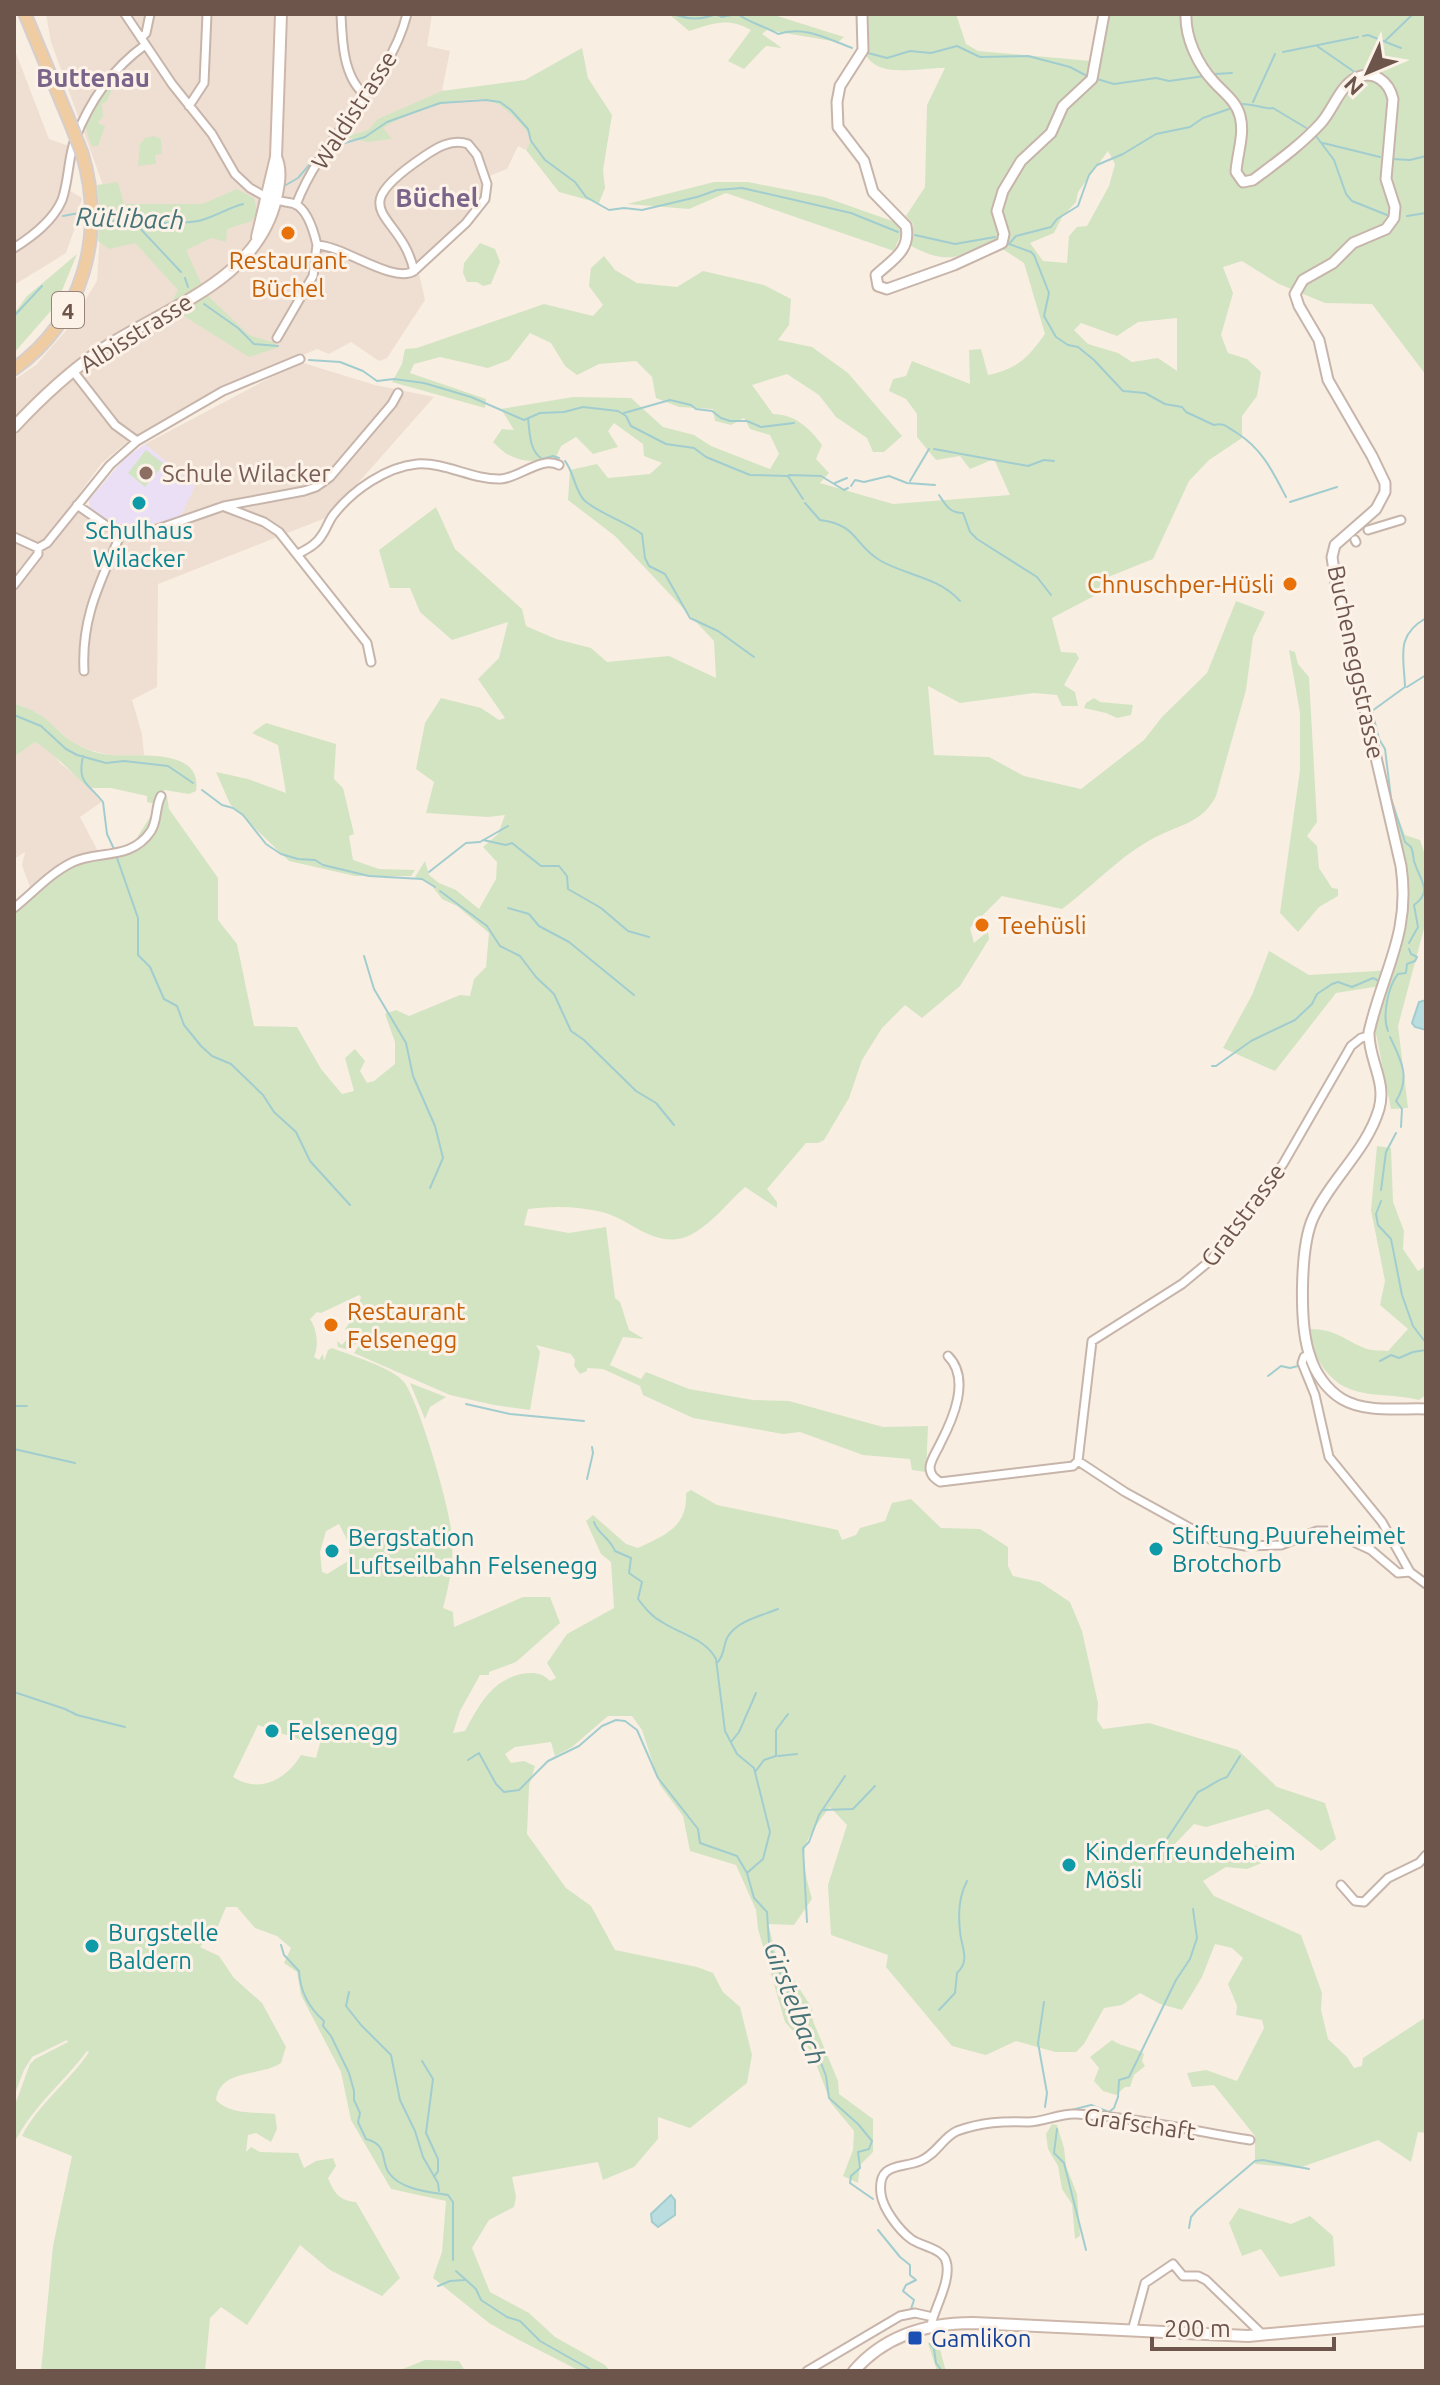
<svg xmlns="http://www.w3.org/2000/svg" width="1440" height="2385" font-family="Ubuntu,sans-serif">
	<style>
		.residential { fill: #efdfd2 }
		.education { fill: #ebdff5 }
		.green { fill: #d3e4c3; fill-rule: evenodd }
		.water { fill: #badddf; stroke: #a2cdcf; stroke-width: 2 }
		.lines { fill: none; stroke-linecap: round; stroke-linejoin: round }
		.stream { stroke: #a2cdcf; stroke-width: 2 }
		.minor-casing { stroke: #c7b5ab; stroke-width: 11 }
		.tertiary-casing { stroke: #c7b5ab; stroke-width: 13 }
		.secondary-casing { stroke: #cdb7ab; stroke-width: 14 }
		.primary-casing { stroke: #d6cfcd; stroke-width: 15 }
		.minor { stroke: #fff; stroke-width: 7 }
		.tertiary { stroke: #fff; stroke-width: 9 }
		.secondary { stroke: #fff; stroke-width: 10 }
		.primary { stroke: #f0cca2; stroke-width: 11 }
		.primary-bridge-casing { stroke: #d6cfcd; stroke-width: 15; stroke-linecap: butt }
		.primary-bridge { stroke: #f0cca2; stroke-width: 11 }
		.food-dot { fill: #e8710a; stroke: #fcf2e8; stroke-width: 3 }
		.education-dot { fill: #8d6e63; stroke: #fcf2e8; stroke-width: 3 }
		.culture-dot { fill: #0f9aa8; stroke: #fcf2e8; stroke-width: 3 }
		.transit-dot { fill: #1a4fb4; stroke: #fcf2e8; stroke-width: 3 }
		.labels { text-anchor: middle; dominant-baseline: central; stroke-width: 6; stroke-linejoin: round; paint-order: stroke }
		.shield { fill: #fcf2e8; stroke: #98847b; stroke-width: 2 }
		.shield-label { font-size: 22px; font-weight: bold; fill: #6d554c }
		.street-label { font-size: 24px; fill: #6d554c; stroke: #fcf2e8 }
		.food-label { font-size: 24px; fill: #c56008; stroke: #fcf2e8; text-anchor: start }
		.education-label { font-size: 24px; fill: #785e54; stroke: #fcf2e8; text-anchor: start }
		.culture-label { font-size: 24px; fill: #0d838f; stroke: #fcf2e8; text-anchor: start }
		.transit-label { font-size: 24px; fill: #164399; stroke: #fcf2e8; text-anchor: start }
		.neighbourhood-label { font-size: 26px; font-weight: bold; fill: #7a6489; stroke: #fcf2e8 }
		.water-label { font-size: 26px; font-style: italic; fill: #467377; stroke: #fcf2e8 }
	</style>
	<rect width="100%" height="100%" fill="#f9eee2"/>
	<path class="residential" d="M46,14h386l-5,32 23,5 -8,39 28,9 19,1 22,12 21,26 -6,12 -8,-4 -11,23 -25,10 2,11 -5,13 -11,15 -51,47 8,35 -38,58 -8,3 -28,-19 -22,12 -12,-5 -76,33 -113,59 -27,23 -27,37 37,24 84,-39 -50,-42 155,-82 75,23 59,12 -106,120 -170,67 -1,103 -25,13 10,34 2,21h-34l-20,-5 -16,-6 -36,-31 -24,-10v-323l22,-15 32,-37 29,-47 6,-96 -52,-143z
		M14,48l35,91 20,7 -7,40 20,12 -8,32 -8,23 -52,32z
		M35,742l17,9 8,12 34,27 9,11 -23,16 20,38 -69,35 -9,-25 3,-13 -11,7v-102z"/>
	<path class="education" d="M145,444l50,42 -15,32 -48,9 -21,-2 -21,-13 -1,-12 35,-41z"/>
	<path class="green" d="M669,14h102l73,23 -6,5 -71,-12 -5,4 20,14 -16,-2 -22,23 -16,-8 23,-31c-23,-13 -37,-7 -62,1z
		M865,14h91l10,30 12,7 113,10 -4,19 -35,44 -33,33 -18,26 -2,9 2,41 -5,12 -4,-4c-35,17 -44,24 -81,5l2,-22 -7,-8 19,-29 2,-82 18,-37c-25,-1 -65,12 -80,-14l3,-4z
		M1107,14h319v361l-54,-71 -47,-1 -46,-19 -37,-23 -19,6 10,26 -12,42 7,18 19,6 14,13 -4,24 -15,20v22l-33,22 -20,21 -36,78 -50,20 -7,16 -44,23 9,34 15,1 3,5 -15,27 11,7 3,14h-16l-5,-11 -23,-2 -74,10 -32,-17 6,69 55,2 35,19 57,13 63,-49 18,-23 45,-44 29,-72 29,11 -12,25 -7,53 -30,106c-12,24 -32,28 -54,38 -39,18 -66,50 -100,75l-60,-13 -32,32 4,15 14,-12 1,8 -29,47 -38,32 -17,-13 -23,23 -20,32 -13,38 -25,42 -6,3h-12l-39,46 10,13v6l-32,-21c-18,16 -39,44 -62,51 -32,8 -53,-19 -81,-26 -26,-6 -48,-6 -74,-3l-4,16 45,8 37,-6 9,71 5,4 9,28 15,9 -21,-2 -13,28 31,14 5,-7 43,17 64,11 36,1 94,26 45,-1 -2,46 -14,-2 -2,-11 -47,-4 -63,-23 -17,2 -90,-16 -50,-23 -3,-9 -37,-17 -16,-1v3l-7,3 -6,-8 1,-6 -4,-6 -35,-9 4,7 -10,58 -36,-5 -44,-10 -96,-42 9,-13 -2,-2 -12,12 -11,-3 -1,-6 5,4 9,-11 -6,-5 11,-15 5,-17 -2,-2 -38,18 -4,-1 -7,7c7,10 9,26 4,38l5,3 4,-6 1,7 4,-11 4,-2c18,7 61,20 72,34 15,20 44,120 47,147 4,27 -1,53 -8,79l10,4 1,15 69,-30h27l10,26 -44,39 -27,10v3h-9l-20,36 -7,22 12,-2c14,-26 26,-50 56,-57 12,-2 21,-2 29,7l6,-3 -9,-15 20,-29 47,-26 -3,-46 -10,-8 -15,-33 7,-6 33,29 12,4c27,-13 50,-21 48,-55l5,-3 26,15 121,25 4,10 14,-5 4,-7 25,-7 7,-18 19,-4 30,29 39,1 28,18v19l5,10 27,6 30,20 12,29 16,72 -1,17 6,9 46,-6 89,27 39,37 48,16 11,36 -15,12 -53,-42 -62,18 -12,-3 -21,22 2,11 37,-9 71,-4 -2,11 -34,14 -21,-2 -23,14 11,15 87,39 21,58 -1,17 7,29 19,18 7,11 8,-2 1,-8 63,-41v116l-8,-1 -7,30 -33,-22 -79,28 -44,-4v-28l-41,-51 -22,2 -5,-14 19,-3 31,11 27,-53 -2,-8 -26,-5 1,-9 -9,-22 15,-26 -11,-10 -17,-4 -13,33 -20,33 -22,-6 -20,-11 -18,12 -18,3 -20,36 -8,8h-21l-39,-11 -30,14 -34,-9 -66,-79 2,-12 -57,-20 -3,-50 19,-60 -17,-18c-30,38 -31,45 -18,92l-18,26 -26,-1 7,27 37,57 1,13 25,60 1,13 34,25v33l-13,13 -2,18 -15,-7 10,-26 1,-19 -23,-28 -20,-52 -26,-29 -27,-93 -2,-19 -20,-45 -46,-14 -7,-35 -23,-31 -18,-55 -10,-14h-24l-36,31 -17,9 -4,-14 -36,5 -10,7 6,9 13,-2 11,5 -6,20 -2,48 39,54 25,18 24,44 82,17 16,6 10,19 17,15 12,48 -5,28 -57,45 -32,-11v22l-24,28 -31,13 -5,-18 -86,15 4,20 -2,10 -25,13 -17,28 18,44 39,21 26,24 50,28 5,6h-30l-61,-31 -30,-17 -56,-45 9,-26 4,-51 -55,-12 -40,-69 -10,-48 -40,-77 -4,-23 -13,-9 7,-15 -14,-12 -22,-8 -18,-21h-11l-8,19 -18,21 19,9 15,22 28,25 24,44 -5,16c-21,14 -61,5 -65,37 14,15 40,12 59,14l2,15 -6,13 -15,-9 -8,2 -2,17 5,-5 9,5 38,1 6,15 12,-7 17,-3 3,8 -8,12c6,15 12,23 28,24l44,76 -18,18 -52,-26 -30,-25 -53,80 -26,-18 -11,11 -5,53h-164l12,-125 19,-90 -50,-20c16,-32 47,-54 67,-84l-2,-1c-24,32 -56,57 -73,93v-37l16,-43 5,-5 33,-17 -1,-2 -35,17 -8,13 -10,26v-1185l27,-25 37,-24 42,-6 16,-17 25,-39 6,-4 2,13 49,69v42l19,24 17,82 43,1 24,42 21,25 12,-3 -9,-33 10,-9 10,12 -5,10 7,12 7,-2 21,-17v-22l-10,-28 11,-4 13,6 51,-21 10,1 4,-17 12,-12 3,-34 -32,-27 -15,-7 -12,-16 -15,-6 10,-16 4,14 10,8 17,7 23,19 17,-30 1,-17 -14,-15 15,-13 7,-19 -17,2 -62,-4 8,-31 -18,-13 9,-46 16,-25 40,10 18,12 6,-2 -27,-39 21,-21 9,-36 -56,18 -32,-28 -10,-24h-20l-11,-38 57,-43 19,42 67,60 4,17 30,13 35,9 16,14 62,-6 47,22 -2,-37 -99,-105 -47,-36 2,-30 27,-6 11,14 42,-4 12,-11 -18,-7 -1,-12 -29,-21 -6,8 10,16 -25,7 -17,-17 -15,9 -5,11c-25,7 -44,6 -63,-15l9,-13 12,1 -13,-21 72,-12 58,1 32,29 31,8 17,11 59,23 9,-15 -9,-19 -20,-6 -6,-11 -13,7 -16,-4 -2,-12 -34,-2 -23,-9 -4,-21 -16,-16 -37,3 -22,11 -12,-9 -14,-23 -21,-10 -21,27 -21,8 -48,-11 -26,7 -4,9 76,26 -1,9 -93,-26 10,-18 3,-15 12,-1 127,-44 49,12 10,-11 -14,-19 2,-18 13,-12 11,14 22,13 40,4 26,-16 61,14 27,14 -2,26 -11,15 34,7 36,26 54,63 -18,16h-11l-6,-14 -31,-21 -17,-22 -32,-21 -35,11 21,29c21,0 37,14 49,31l-6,14 13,14 -9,10 73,21 117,-9 -16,-36 -24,10 -10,-13 -24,4 -19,-23v-23l-11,-15 -17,-8 4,-12 13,-3 6,-15 58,23 -1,-34 12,-1 7,26c30,-7 39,-16 57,-41l-21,-71 -23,-15 -1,-35 12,-35 50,-65 31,-30zM1371,69l13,5 1,4 8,10 4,18 -19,-26 -29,-2zM1108,151l7,13 -6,22 -22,40 -10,1 -8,9 -2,27 -24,-2 -13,-18 24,-10 8,-16 14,-15 2,-10zM1177,318v53l-19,-13 -26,4 -14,-9 -30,-9 -14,-14 7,-7 36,13 21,-14zM339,1524c7,15 13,20 9,37l-21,13 -5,-2 -2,-20 6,-21zM258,1725l51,18 13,-7 -6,22 -15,-3c-15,25 -42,39 -68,22z
		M582,48l6,30 24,37 -9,55 2,18 -6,15 -40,-11 -33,-42 6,-12c-12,-15 -23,-30 -42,-37 -26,-9 -85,13 -107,27l9,11 -25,3 -21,-5 22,-7 10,-11 64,-28 83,-11z
		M118,76l8,1 2,4 -4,9 -11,-3 -6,14 -5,3 1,12 -5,7 7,3 -7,20h-6c-14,-30 -3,-40 17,-62l4,2z
		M154,136l7,3 1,15 -7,1 1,9 -18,2 2,-22 5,-6z
		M118,182l6,22h78l35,-15 17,9 3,13 -5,10 -25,8 -1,13 -14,-4 -26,12 20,44 43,41 26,8 2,5 -28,9 -70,-44 -7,-12 6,-11 -43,-47 -26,6 -11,-8 2,-28 -3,-28z
		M714,182h34l76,15 74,26 4,8 -8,20 -168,-58 -37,16 -62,-5z
		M480,243l15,6 5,13 -9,22 -8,2 -6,-4h-10l-4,-9 1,-10z
		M77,254l-21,51 -42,48v-44l3,1 9,-13z
		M146,450l18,14 -19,23 -17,-14z
		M1289,650l6,2 3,12 11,13 8,145 -10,14 10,10 2,22 13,20 6,1v7l-19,11 -21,25 -18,-19 20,-143v-57z
		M1094,698l6,4 33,3 -2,10 -14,3 -11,-5 -22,-5 2,-5z
		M14,703c9,4 20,7 28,13 12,9 21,21 34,28 10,6 24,10 35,11 26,2 92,-8 85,36l-7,3 -25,-4 -9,14 -8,-2v-6l-36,-8h-22c-18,-15 -33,-34 -54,-46l-21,15z
		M266,723l70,21 -2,35 9,9 11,46 -5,2 4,24 26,9 36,1 -4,6h-56l-66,-15 -59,-57 -14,-32 32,7 38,14 -8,-48 -26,-12z
		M1395,817h3l7,18 15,5 6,18v63l-28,105 10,82 -17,1 -17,-85 13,-39 -51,8 -61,78 -52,-23 29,-53 17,-44 40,24 84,-5 10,-34 5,-34z
		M1377,1146l14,2 2,54 11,29 -1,18 15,22 8,-5v129l-7,5c-34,-9 -70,2 -94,-30 -10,-13 -14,-24 -15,-41 27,0 35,12 57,20 6,2 14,1 21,2l20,-22 -28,-24 5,-24 -14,-71z
		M410,1383l36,14 -16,10 -5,12z
		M1112,2040c11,8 24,7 32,14l-2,7 3,5 -11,9 -4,12h-5l-9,8 -13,-4 -9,-10 5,-13 -9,-11z
		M1052,2124l5,1 7,23 2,18 11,28 3,42 -5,3 -3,-35 -10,-15 -4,-23 -10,-17 -2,-15z
		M1239,2208l52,16 19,-8 23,20 2,30 -55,11 -19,-28 -19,7 -13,-33z
		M938,2342l7,26 2,3h-10l-9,-28z
		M425,2360l34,1 6,10h-67z"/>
	<path class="water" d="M1426,1000v30l-11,-3 -3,-4 7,-21z
		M671,2195l4,5v15l-17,12 -6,-5 -1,-8z"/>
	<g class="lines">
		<path class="stream" d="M674,14c15,6 27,6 42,0l6,3 14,-3
			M738,14c11,9 27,12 40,20 26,-9 50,5 74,14
			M1363,36l5,-1 33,13
			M1385,41l28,-27
			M1317,46l39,27
			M1283,52l75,-15
			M868,53l19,5 23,-7 21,2 26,-7 23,11 48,-1 42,11 17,9
			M1214,74l18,-1
			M1097,79l17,5 42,-6 13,3 36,-5
			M1253,102l22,-48
			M1240,104c14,-1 25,6 33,4l35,21
			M1229,109l-26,9 -13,9 -34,7 -33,20 -26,11 -8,10 -11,31 -21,13 -6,8 -35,9 -7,8 22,8 3,3 15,38 -5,23 12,21 12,8 10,2 16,13 29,31 22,2 20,11 17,3 4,5 28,13c10,-3 14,3 23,8 25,16 35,37 49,64
			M1316,136l18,24 12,34 6,7 35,14
			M1323,143l57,14
			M329,155l9,-10 27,-8 22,-15 53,-19 46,-3 14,2 11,8 17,19 3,12 14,19 30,22 11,15 23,13 15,-2 18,2 55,-13 20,-7 25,-2 109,25 47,19
			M1392,159l18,1 16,-4
			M286,185l12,-7 12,-14
			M63,216l16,-3 8,3
			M1407,216l19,-3
			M97,218c14,5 89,7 105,2 14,-4 26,-12 41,-16
			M135,223l46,49
			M915,235l40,9 40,-7
			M185,278l3,9
			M204,304l34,24 16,16 24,2
			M14,316l28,-30
			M309,360l31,2 23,9 14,10 17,-2 30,4 47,14 53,23 16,-7 24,-1 19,-5 35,4 8,5 5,10 35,18 28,4 12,9 44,18 38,1 15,23
			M624,413l46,-13 21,5 5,4 16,2 9,7 9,3h17l14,6 33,-4
			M528,419c2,14 1,31 14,40l11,-3 6,2
			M934,449l94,17 16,-6 10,1
			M565,461c9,11 10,31 20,40 17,14 40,20 57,33l3,24 4,8 16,8 25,44 28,13 36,26
			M789,475l32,1 23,14 4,-2
			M910,481l19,-32
			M835,483l12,-5
			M851,486l4,-6 9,2 25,-6 18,7 28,2
			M939,495c7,10 10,18 24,18l7,19 7,7 60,38 14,18
			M1290,502l47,-15
			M805,503l15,17c39,5 33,25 61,41 27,15 57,16 79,40
			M1407,687l19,-12
			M14,715l27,11 25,23 11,6 29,8 18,-2 44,5 25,17
			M83,756c-6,28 5,27 20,46l4,32 7,15
			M202,790l20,15 11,3 10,7 23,29 15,10 17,5 17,1 8,5 46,11 53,3 13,8
			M483,840l23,5 6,-2 29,23h18l8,10 1,13 33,19 27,23 21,6
			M117,858l21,60v37l12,12 14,32 13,7 7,19 17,21 11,10 19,8 32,31 11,17 22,20 14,29 40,44
			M429,872l37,-29 14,-1 28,-16
			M440,891l47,35 13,20 20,10 16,21 18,17 17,37 13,9 52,51 20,12 18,22
			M508,908l21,6 10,12 30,16 65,53
			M1409,943l9,-16 -4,-22c20,-14 5,-26 0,-44 -1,-5 -1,-10 -3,-14l-6,-5 -14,-44 -6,-49 -6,-10 -7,-28 33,-24c-1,-31 -10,-51 21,-69
			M364,956l10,33 32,54 7,33 22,50 8,32 -13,30
			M1388,1031c-6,-15 0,-45 10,-57l8,-1 1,-9 8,-3 2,-4 -6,-3 -2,-5
			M1390,1037c11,23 21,40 6,64l6,8 -1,18
			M1212,1066h4l35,-25 44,-21 17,-16 5,-10 15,-10 6,-2 14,5 21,-9 6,3
			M1381,1190l5,-38 10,-19
			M1381,1201l-5,13 2,11 13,14 11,56 11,31 13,17
			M1380,1361l11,-6 8,3 14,-6 13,-2
			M1268,1376l13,-10 9,2 8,-2
			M466,1404l44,10 74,7
			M14,1406h13
			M14,1449l61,14
			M587,1479l6,-26 -1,-6
			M594,1522c3,11 16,16 21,29l16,7 -2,15 13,9 -4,17c7,9 14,18 24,23 18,12 44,17 54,37l9,72 12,23 17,14 16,64 -7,27 -16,14 7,25 13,14 2,31 14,39 33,68 10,26 3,22 29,26 14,17 -3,8 -11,3 2,16 -9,8 -1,7 23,16
			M718,1662c7,-9 5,-15 9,-24 9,-17 34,-22 51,-29
			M14,1692l51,17 12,6 48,12
			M731,1742l8,-10 17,-39
			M778,1756l19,-2
			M468,1760l11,-7 17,31 8,8 15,-2 29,-29 31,-15 23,-20 14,-6 9,1 12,9 21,48 40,51 2,14 37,13 10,17
			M755,1772l9,-12 12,-4v-26l12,-16
			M822,1810l31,-1 22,-23
			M1163,1845l35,-53c11,-4 16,-11 29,-15l13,-21
			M807,1922l-4,-74 6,-6 10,-27 26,-39
			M281,1945l3,10 15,16c1,20 9,36 25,50l-1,5 8,10 18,37 5,18v9l6,13 -2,9 8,17c23,6 14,21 23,34 12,17 41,19 59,22l5,7v58
			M349,1992l-3,14 15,19 30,30 9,45 15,31 8,26 15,26 1,8
			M1044,2002l-6,41 9,50 -2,14
			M939,2010l16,-17 2,-20c14,-13 4,-26 3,-42 -2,-17 -1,-35 7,-50
			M422,2061l11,18 -7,54 12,26v12l-4,6
			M1056,2114l35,-9 18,7 5,-4 4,-11 1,-17 10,-3 47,-97 14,-21 7,-21 -4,-29
			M1057,2129l-3,24 10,10 22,87
			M1189,2228l2,-11 6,-7 58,-49 8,-1 46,9
			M878,2230l22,27 10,8v10l6,5 -10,5 -3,6 11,9 -3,9
			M456,2271l20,18 5,11 26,17 13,4 20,20 53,30
			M438,2286l12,-5 14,-1
			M930,2344l4,5 2,14 6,8"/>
		<defs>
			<path id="minor" d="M125,14l47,70 40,50 23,40 15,14 18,10
				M341,14c1,26 2,62 23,80
				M141,38l5,-5 4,-19
				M189,106l15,-23 3,-69
				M276,200c6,2 14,2 19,4 13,6 19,28 22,41 27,1 76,39 97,26l52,-48 19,-24 2,-15 -10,-29 -9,-11c-16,-6 -32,4 -45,13 -84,57 -22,53 -9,114
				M296,205c26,-70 93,-119 111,-191
				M14,248c19,-12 39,-27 48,-48 7,-20 6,-42 13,-61 15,-39 37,-70 70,-94
				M277,338l36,-62 4,-31
				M73,371l42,54 22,16
				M77,505l30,21 25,7 17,-1 75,-26 80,-15 12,-4 14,-10 62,-73 6,-11
				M225,507l39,15 15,10 88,111 4,19
				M1368,530l33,-10
				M14,537l24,11
				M1355,540l1,2
				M298,554c9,-5 19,-10 24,-19 5,-7 7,-15 12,-21 19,-24 52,-47 83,-50 29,-2 55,16 84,15 18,-1 40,-23 58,-14
				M14,585l24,-31v-6l9,-5 63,-78 27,-24 86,-50 77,-32
				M84,671c-3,-55 17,-90 38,-140
				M14,908c19,-15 36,-35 59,-46 25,-12 58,-1 78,-31 7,-11 4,-24 10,-35
				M1309,1354l-5,3 -2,6 13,32 14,62 53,65 28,50 16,12
				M948,1356c23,23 5,63 -8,88 -3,7 -9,15 -10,23 0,8 4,11 10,15l133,-16 5,-5 14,-120 90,-57 29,-24 72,-96 68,-118 10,-8 8,-2
				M1078,1461l47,31 87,48 33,6 36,-1 36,-14h13l41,19 27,23 12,-1
				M1341,1885l14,16 9,1 24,-24 31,-15 7,-8
				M931,2325c4,-18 21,-46 15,-64 -4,-13 -26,-15 -35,-22 -12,-9 -28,-30 -30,-45 -4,-32 19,-25 39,-33 16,-6 23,-24 37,-30 25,-9 46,-10 71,-9 16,0 32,-9 48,-8 58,3 117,17 174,26
				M1132,2331l13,-48 28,-19 10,12h15l8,4 57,55
				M807,2371l93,-55 15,-3 18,4"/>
			<path id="tertiary" d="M862,14l1,36 -23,36 -3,16 1,25 26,34 9,31 33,34c5,25 -14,34 -30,49l2,11 9,3 67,-24 48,-22 2,-9 -7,-23 6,-20 18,-30 30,-28 12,-27 29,-27 12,-65
				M1186,14c-1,24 12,51 28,68 10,11 22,19 26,34 5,18 -3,38 -4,56l7,10 10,-2c24,-18 48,-35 68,-57 12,-13 18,-36 35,-45 18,-9 33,4 37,21l-7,80 9,28 -1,11 -8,11 -33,14 -20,20 -30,17 -8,14 4,12 20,34 9,40 44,76 13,27v9l-9,17 -41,36 -3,12 4,27 65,282c10,68 -18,104 -32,166 -1,27 18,49 10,77 -12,41 -49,71 -66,109 -13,29 -14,108 -3,138 5,17 17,34 32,43 23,14 58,9 84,10"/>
			<path id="secondary" d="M257,237l19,-80 5,-143
				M14,427c27,-29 55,-55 87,-77 62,-42 156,-68 175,-151 3,-14 6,-29 0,-42
				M854,2371c31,-36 73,-48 119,-48l275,13 178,-16"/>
			<path id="primary" d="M25,14l44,106
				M14,369c70,-50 92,-136 68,-216"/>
		</defs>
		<use href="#minor" class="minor-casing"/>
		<use href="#tertiary" class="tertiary-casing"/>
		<use href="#secondary" class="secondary-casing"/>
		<use href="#primary" class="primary-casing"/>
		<use href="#minor" class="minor"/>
		<use href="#tertiary" class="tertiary"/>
		<use href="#secondary" class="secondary"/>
		<use href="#primary" class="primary"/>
		<defs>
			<path id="primary-bridge" d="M69,120l13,33"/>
		</defs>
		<use href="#primary-bridge" class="primary-bridge-casing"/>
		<use href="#primary-bridge" class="primary-bridge"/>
	</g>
	<g class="food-dot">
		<circle cx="288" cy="233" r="8"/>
		<circle cx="1290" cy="584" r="8"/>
		<circle cx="982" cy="925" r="8"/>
		<circle cx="331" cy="1325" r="8"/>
	</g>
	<circle class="education-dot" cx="146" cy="473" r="8"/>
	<g class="culture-dot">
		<circle cx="139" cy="503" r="8"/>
		<circle cx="1156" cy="1549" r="8"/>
		<circle cx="332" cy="1551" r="8"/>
		<circle cx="272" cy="1731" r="8"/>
		<circle cx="1069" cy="1865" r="8"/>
		<circle cx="92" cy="1946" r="8"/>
	</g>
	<rect class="transit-dot" x="907" y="2330" width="16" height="16" rx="4"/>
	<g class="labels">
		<rect class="shield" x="52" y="292" width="32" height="36" rx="6"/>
		<g class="shield-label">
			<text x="68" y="310">4</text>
		</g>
		<g class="street-label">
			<text transform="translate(354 110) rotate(-57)">Waldistrasse</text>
			<text transform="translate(136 333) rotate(-32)">Albisstrasse</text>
			<text transform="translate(1356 662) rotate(78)">Bucheneggstrasse</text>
			<text transform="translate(1243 1215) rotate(-53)">Gratstrasse</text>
			<text transform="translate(1140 2124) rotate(8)">Grafschaft</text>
		</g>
		<g class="food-label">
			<text x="288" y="260" text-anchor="middle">Restaurant<tspan x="288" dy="28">Büchel</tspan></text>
			<text x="1274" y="584" text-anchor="end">Chnuschper-Hüsli</text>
			<text x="998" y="925">Teehüsli</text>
			<text x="347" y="1311">Restaurant<tspan x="347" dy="28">Felsenegg</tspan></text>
		</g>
		<g class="education-label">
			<text x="162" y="473">Schule Wilacker</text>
		</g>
		<g class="culture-label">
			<text x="139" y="530" text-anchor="middle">Schulhaus<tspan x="139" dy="28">Wilacker</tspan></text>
			<text x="1172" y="1535">Stiftung Puureheimet<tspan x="1172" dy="28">Brotchorb</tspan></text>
			<text x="348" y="1537">Bergstation<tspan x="348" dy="28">Luftseilbahn Felsenegg</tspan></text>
			<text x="288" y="1731">Felsenegg</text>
			<text x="1085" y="1851">Kinderfreundeheim<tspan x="1085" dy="28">Mösli</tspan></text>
			<text x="108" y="1932">Burgstelle<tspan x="108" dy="28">Baldern</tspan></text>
		</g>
		<g class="transit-label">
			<text x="931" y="2338">Gamlikon</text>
		</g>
		<g class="neighbourhood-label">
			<text x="93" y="77">Buttenau</text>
			<text x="437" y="197">Büchel</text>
		</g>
		<g class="water-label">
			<text transform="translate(130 218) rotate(2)">Rütlibach</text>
			<text transform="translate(795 2003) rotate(69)">Girstelbach</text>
		</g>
	</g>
	<rect width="1440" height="2385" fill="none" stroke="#6d554c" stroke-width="32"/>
	<g transform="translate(1368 72) rotate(226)" stroke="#fcf2e8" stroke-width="6" paint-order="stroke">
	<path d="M0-6L14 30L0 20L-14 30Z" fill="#6d554c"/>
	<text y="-12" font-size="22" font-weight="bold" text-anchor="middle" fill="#6d554c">N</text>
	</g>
	<path d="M1152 2337v12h182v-12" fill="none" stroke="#6d554c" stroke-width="4"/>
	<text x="1164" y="2337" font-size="24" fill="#6d554c" stroke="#fcf2e8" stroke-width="6" paint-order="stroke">200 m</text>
</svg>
